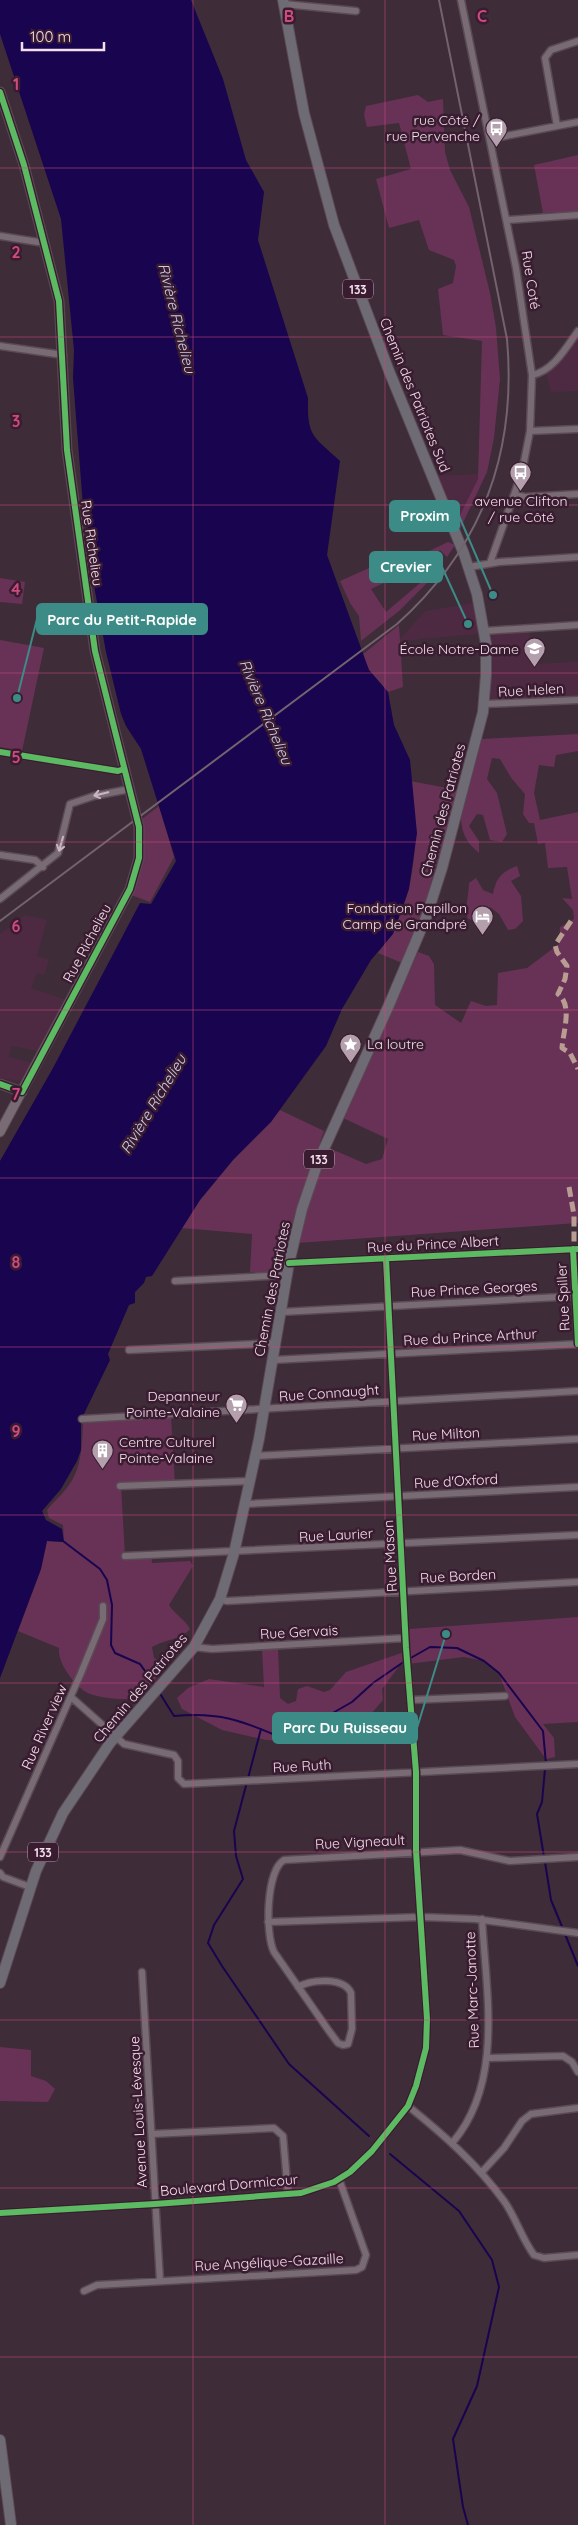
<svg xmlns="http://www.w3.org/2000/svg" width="578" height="2525" font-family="Quicksand,sans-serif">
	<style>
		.built { fill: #4e2a42 }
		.green { fill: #683257 }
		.water { fill: #19044f }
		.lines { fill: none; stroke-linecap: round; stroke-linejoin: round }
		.stream { stroke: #19044f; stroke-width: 2 }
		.street-casing { stroke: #5a4a55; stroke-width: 9 }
		.secondary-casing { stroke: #5a4a55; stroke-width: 11 }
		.primary-casing { stroke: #5a4a55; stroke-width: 12 }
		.street { stroke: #796b74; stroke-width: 6 }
		.secondary { stroke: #796b74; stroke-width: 9 }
		.primary { stroke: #6f6b74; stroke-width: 10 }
		.rail { stroke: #72636e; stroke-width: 2 }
		.quiet { stroke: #b99d93; stroke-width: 5; stroke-dasharray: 10 5; stroke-linecap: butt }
		.cycleway-casing { stroke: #3a1c30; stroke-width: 9 }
		.cycleway { stroke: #5cba63; stroke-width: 6 }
		.oneway { stroke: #c9b6c2 }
		.grid { fill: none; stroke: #ce4a7f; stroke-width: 1; stroke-opacity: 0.55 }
		.labels { text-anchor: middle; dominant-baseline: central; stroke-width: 5; stroke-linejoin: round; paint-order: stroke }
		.shield { fill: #3a1c30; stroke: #bca4b4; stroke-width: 1 }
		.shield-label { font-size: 12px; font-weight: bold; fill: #f4dfec }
		.poi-label { font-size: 14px; fill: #f4dfec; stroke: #3a1c30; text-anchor: end }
		.street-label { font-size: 14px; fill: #f4dfec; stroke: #3a1c30 }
		.water-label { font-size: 15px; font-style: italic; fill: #cacde9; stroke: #3a1c30 }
		.grid-label { font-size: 16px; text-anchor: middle; font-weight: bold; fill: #ce4a7f; stroke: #3a1c30; stroke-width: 5; stroke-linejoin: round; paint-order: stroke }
		.leader { fill: none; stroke: #3d8b87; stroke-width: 2 }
		.callout-dot { fill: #3d8b87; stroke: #3a1c30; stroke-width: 2 }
		.callout { fill: #3d8b87; stroke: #3d8b87; stroke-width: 2 }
		.callout-label { font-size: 15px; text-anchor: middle; font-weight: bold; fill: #fff }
	</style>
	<rect width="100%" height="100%" fill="#3e2c38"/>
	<path class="built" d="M578,337v54l-27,1 -5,-19 17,-15z
		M478,474v5l-21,42 -20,-45z
		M474,603l5,31 -79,7v-2l25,-28z
		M529,631l3,33 46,-2v35l-87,3 -1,-65z
		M25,915l22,5 -10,36 12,4 -5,15 -7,-2 -6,15 35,12 -28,51 -27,-5 -2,11 23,6 -12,18 -20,-3v-144z"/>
	<path class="green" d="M418,95l10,7 15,-3 2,53 5,18 19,37 21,86 6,35 4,51 -6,59 -7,34 -27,57 -3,-8 21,-42 4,-138 -39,-6 -5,-46 15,-6 3,-17 -2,-6 -25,-10 -10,-30 -30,8 -13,-49 35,-10 -12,-46 -32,4 -3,-12 2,-9z
		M578,155v56l-35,2 -9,-48z
		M448,542l7,3 -8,12 -7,-7 -11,12 -58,27 15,23 47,-40 4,1 -38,38 -38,30 -2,-25 -9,-13 -10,-22 65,-29 24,-1z
		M0,578l25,4 -3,22 -22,-2z
		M399,625l4,62 -15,5 -19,-22 -7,-15z
		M0,640l44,8 -22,103 -22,-4z
		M578,734v17l-22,4 -2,12 -15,-2 -5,28 6,27 38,-8v411l-280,20 9,-37 22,-58 37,16 16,-5 6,-20 -45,-21 75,-166 11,4 5,8 1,41 26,18 10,-22 15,5 11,-1 1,-32 29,-5 32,-24 1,-17 14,-8 -1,-9 -11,-12 10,1 -5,-32 -19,1 -3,-25 -7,1 -4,-21h-5l-6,-9 2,-20 -13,-15 -12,-20 -8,-1 -5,21 10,14 10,41 -5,8 -12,-2 -7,-25 -6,-1 -8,12 10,15v12c-12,-10 -18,-20 -18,-36l21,-78z
		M410,781l48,9 -34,117 -22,56 -24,-10c38,-48 43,-115 32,-172z
		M159,806l15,51 -24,45 -19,-7 12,-37 -1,-39z
		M517,866l3,10 -9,5 10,15 2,25 -8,8 -7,1 -9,-16 -9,-7 -11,15 -11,-3c-4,-11 1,-23 1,-36l7,-5 7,12 10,4c3,-16 8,-22 24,-28z
		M280,1110l44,21 -29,82 -13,59h-32l2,-38 -70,-6 18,-28 33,-40z
		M171,1417l4,67 -54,2 4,70 26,-1 1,8 38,-2 3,5 -24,39c6,10 16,14 21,24 -8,10 -26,11 -38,18l2,11 8,5 1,7c-9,10 -18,22 -31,28 -7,3 -39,-1 -46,-6 -11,-7 -29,-29 -27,-44l-41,-17 23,-62 6,-28 17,1 -1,-17 -14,-7 -2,-8c6,-8 13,-13 19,-21 16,-19 16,-43 17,-67z
		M578,1617v105l-35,2 11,14 1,19 -9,2 -31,-42 -16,-44 -15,-12 -20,-4 -64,8 -18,24 1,11 -19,22 -22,8h-13l-23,12 -40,-2 -44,-10 -40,-21 -5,-11 11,-10 21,-9 55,8 -2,-38 16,-1 2,50 8,6 8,-3 2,-12 9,-3 17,6 6,-2 16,-18 64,-22 -1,-21z
		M0,2047l31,3v26l15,5 9,8 -7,13 -48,-1z"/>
	<path class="water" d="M0,0h191l32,79 23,81 18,32 -6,48 50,158c-1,39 5,38 32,63l-13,94 42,115 19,22 6,33 16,35 7,73 -8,56 -16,45 -22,26 -29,49 -16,37 -55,76 -38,38 -33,40 -48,76 -6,1 -2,6 -9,9v11l-6,2 -21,49 2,6 -29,60v30l-4,11 -16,28 -19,22 4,9 16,9 2,13 -17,-1 -6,28 -41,109v-517l53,-93 87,-165 11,1 25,-43 -35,-112 -15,-23 -5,-12 -15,-62 -13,-72 -2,-38 -8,-36 -10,-128 1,-28 -13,-131 -61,-185z"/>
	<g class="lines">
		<path class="stream" d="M63,1541l37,28 7,11 5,25 -1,40 4,8 25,11 15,21
			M409,1659l21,-12 27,1 27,13 15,12 44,58 3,33
			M159,1692l15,24c45,-4 67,4 108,22h7l63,-36 21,-19 32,-22
			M261,1729l-27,102 2,25 7,23 -29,46 -6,18 14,23 67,98 80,72
			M544,1857l-7,-43 5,-12 3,-33
			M545,1862l6,38 12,29
			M565,1934l13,32
			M390,2154l69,57 33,49 7,27 -22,99 -24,53 10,68 5,18"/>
		<defs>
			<path id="street" d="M461,0l55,268 16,107 -2,56 -8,41 -32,91
				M284,4l72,7
				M557,126l-12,-68 6,-8 27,-9
				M490,139l88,-17
				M507,220l71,-5
				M0,236l38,6 6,-1
				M0,346l63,9
				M532,375c21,-4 34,-27 46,-44
				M530,431l48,-2
				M515,495l10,2 53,-3
				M469,567l30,-5 79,-5
				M484,631l94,-6
				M484,704l94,-4
				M0,752l118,19 6,-2
				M0,855l35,5 8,7
				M0,899l58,-46 12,-49 24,-8 36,-7
				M573,1249l5,95
				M289,1263l289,-14
				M175,1281l112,-6
				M281,1312l297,-16
				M129,1350l147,-7
				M273,1360l305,-16
				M82,1419l496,-28
				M255,1456l323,-17
				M120,1486l130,-5
				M245,1504l333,-17
				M125,1556l453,-21
				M220,1599l7,2 351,-19
				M194,1647l18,2 194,-11
				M71,1697l53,47 50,11 4,6v17l6,6 394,-20
				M410,1700l95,-4
				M0,1857l81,-184 22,-54v-13
				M0,1873l3,4 27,10
				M268,1922l153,-5 54,2 103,14
				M142,1972l18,309
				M298,1987c14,-8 46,-10 53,6l1,36 -4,15 -5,1 -5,-2 -9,-12 -55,-79c-9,-18 -8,-81 10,-92l176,-10 50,11 68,-4
				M487,2058l76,-2 9,6 6,10
				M408,2106c36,29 69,58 96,95 12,17 18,38 30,54l10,3 34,-3
				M152,2134l122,-6 9,8 5,58
				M453,2142c51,-60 33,-150 29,-223
				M481,2173l23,-25 18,-27 9,-7 47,-6
				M0,2213l155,-9 146,-11 33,-11 16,-10 22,-21 36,-45 8,-20 10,-38 1,-29 -11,-168v-79l-10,-124 -20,-389
				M84,2291l13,-6 259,-15 6,-3 4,-12 -27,-76"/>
			<path id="secondary" d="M0,92l24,73 35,136 8,149 28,201 44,176v31l-9,31 -130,243
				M0,1084l22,8"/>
			<path id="primary" d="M0,1983l36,-112 27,-58 47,-70 84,-96 26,-48 14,-46 25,-114 30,-176 13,-54 16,-47 71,-157 38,-90 15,-47 41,-156 3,-37v-31l-9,-50 -13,-40 -75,-183 -55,-146 -30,-112 -21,-113
				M0,2440l11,85"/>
		</defs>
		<use href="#street" class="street-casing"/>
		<use href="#secondary" class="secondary-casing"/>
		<use href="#primary" class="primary-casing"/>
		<use href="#street" class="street"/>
		<use href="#secondary" class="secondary"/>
		<use href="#primary" class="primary"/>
		<path class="rail" d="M0,921l397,-297c85,-76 120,-172 110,-285l-68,-339"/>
		<path class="quiet" d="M571,921l-16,24 2,7 10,14 -2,13 -7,15c15,11 5,38 4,54l8,5 8,16
			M569,1187l5,28v32"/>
		<defs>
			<path id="cycleway" d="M0,92l24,73 35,136 8,149 28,201 44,176v31l-9,31 -108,203 -22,-8
				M0,752l118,19 6,-2
				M573,1249l5,95
				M289,1263l289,-14
				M0,2213l155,-9 146,-11 33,-11 16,-10 22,-21 36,-45 8,-20 10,-38 1,-29 -11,-168v-79l-10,-124 -20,-389"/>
		</defs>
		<use href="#cycleway" class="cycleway-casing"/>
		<use href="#cycleway" class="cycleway"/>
	</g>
	<defs><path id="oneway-shaft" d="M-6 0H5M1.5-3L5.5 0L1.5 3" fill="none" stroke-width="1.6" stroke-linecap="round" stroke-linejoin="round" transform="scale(1.25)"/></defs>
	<g class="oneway">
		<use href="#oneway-shaft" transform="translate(101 794) rotate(167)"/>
		<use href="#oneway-shaft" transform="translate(61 844) rotate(106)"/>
	</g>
	<path class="grid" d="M193,0v2525M385,0v2525M0,168h578M0,337h578M0,505h578M0,673h578M0,842h578M0,1010h578M0,1178h578M0,1347h578M0,1515h578M0,1683h578M0,1852h578M0,2020h578M0,2188h578M0,2357h578"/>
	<defs>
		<symbol id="bus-pin" viewBox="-11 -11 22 30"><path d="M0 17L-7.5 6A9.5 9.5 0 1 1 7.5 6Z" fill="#b4a0ad" stroke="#3a1c30"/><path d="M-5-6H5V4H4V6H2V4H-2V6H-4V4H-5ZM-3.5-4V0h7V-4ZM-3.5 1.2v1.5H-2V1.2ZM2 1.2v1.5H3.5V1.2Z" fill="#fff"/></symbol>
		<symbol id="school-pin" viewBox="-11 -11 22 30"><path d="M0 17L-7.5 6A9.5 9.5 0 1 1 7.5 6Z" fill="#b4a0ad" stroke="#3a1c30"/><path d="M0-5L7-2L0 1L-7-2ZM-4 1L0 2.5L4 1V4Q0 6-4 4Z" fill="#fff"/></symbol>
		<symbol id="hotel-pin" viewBox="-11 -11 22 30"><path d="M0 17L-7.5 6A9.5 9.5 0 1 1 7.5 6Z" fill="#b4a0ad" stroke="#3a1c30"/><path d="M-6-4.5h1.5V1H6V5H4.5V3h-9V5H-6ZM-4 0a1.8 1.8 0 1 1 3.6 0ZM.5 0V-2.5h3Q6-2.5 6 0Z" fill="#fff"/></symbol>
		<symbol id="sight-pin" viewBox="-11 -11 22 30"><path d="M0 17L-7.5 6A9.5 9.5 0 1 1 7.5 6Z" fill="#b4a0ad" stroke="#3a1c30"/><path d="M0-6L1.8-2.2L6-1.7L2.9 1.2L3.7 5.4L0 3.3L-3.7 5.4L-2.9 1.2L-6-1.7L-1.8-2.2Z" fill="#fff"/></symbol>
		<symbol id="supermarket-pin" viewBox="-11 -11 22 30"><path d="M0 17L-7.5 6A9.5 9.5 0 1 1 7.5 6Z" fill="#b4a0ad" stroke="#3a1c30"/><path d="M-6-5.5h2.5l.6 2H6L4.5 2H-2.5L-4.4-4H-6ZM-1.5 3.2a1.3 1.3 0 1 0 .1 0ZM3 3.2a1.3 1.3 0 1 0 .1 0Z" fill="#fff"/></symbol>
		<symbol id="building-pin" viewBox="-11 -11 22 30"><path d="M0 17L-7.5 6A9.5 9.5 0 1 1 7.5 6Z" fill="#b4a0ad" stroke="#3a1c30"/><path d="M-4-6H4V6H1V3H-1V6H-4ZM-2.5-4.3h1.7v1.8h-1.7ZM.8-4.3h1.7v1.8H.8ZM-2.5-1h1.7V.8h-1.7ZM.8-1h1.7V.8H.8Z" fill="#fff"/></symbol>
	</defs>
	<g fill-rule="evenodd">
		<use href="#bus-pin" x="484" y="116" width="25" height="34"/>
		<use href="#bus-pin" x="508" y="460" width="25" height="34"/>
		<use href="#school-pin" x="522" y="636" width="25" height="34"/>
		<use href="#hotel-pin" x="470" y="904" width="25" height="34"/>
		<use href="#sight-pin" x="338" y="1032" width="25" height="34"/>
		<use href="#supermarket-pin" x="224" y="1392" width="25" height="34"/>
		<use href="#building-pin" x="90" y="1438" width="25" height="34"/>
	</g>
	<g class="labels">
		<g class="shield">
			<rect x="343" y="279.5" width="30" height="19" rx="4"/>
			<rect x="304" y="1149.5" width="30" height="19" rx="4"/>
			<rect x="28" y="1842.5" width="30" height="19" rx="4"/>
		</g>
		<g class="shield-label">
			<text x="358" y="289">133</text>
			<text x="319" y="1159">133</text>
			<text x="43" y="1852">133</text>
		</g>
		<g class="poi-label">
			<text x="480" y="120">rue Côté /<tspan x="480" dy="16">rue Pervenche</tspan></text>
			<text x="521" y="501" text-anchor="middle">avenue Clifton<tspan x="521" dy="16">/ rue Côté</tspan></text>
			<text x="519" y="649">École Notre-Dame</text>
			<text x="467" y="908">Fondation Papillon<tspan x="467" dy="16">Camp de Grandpré</tspan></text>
			<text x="367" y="1044" text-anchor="start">La loutre</text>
			<text x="220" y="1396">Depanneur<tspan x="220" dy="16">Pointe-Valaine</tspan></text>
			<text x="119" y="1442" text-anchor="start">Centre Culturel<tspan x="119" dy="16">Pointe-Valaine</tspan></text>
		</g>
		<g class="street-label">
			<text transform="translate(531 280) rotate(81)">Rue Coté</text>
			<text transform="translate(415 395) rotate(68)">Chemin des Patriotes Sud</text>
			<text transform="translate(92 543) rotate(82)">Rue Richelieu</text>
			<text transform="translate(531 690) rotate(-3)">Rue Helen</text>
			<text transform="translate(443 810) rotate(-75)">Chemin des Patriotes</text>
			<text transform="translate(87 943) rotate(-62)">Rue Richelieu</text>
			<text transform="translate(433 1244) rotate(-3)">Rue du Prince Albert</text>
			<text transform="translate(272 1289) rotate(-79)">Chemin des Patriotes</text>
			<text transform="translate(474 1289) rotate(-3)">Rue Prince Georges</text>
			<text transform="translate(563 1297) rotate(-93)">Rue Spiller</text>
			<text transform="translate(470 1337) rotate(-3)">Rue du Prince Arthur</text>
			<text transform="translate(329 1393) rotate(-4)">Rue Connaught</text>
			<text transform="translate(446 1434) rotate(-3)">Rue Milton</text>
			<text transform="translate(456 1481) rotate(-3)">Rue d'Oxford</text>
			<text transform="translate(336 1535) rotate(-3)">Rue Laurier</text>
			<text transform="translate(390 1556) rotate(-93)">Rue Mason</text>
			<text transform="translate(458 1576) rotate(-3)">Rue Borden</text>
			<text transform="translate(299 1632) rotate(-3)">Rue Gervais</text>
			<text transform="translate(140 1688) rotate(-50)">Chemin des Patriotes</text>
			<text transform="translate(44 1727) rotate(-66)">Rue Riverview</text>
			<text transform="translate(302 1766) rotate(-3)">Rue Ruth</text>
			<text transform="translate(360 1842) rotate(-3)">Rue Vigneault</text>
			<text transform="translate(472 1990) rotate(-92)">Rue Marc-Janotte</text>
			<text transform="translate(138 2112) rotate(-93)">Avenue Louis-Lévesque</text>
			<text transform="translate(229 2185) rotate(-5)">Boulevard Dormicour</text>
			<text transform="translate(269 2262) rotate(-3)">Rue Angélique-Gazaille</text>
		</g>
		<g class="water-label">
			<text transform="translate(177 318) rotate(76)">Rivière Richelieu</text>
			<text transform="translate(266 712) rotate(67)">Rivière Richelieu</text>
			<text transform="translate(153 1104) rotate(-59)">Rivière Richelieu</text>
		</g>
	</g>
	<g class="grid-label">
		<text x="289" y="22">B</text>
		<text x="482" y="22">C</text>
		<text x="16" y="90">1</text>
		<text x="16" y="258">2</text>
		<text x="16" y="427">3</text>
		<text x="16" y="595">4</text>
		<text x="16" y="763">5</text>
		<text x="16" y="932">6</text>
		<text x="16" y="1100">7</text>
		<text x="16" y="1268">8</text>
		<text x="16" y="1437">9</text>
	</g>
	<path class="leader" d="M493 595L459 516M468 624L442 567M17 698L37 619M446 1634L417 1728"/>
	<g class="callout-dot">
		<circle cx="493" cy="595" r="5"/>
		<circle cx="468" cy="624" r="5"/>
		<circle cx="17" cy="698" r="5"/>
		<circle cx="446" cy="1634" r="5"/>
	</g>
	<g class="callout">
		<rect x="390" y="501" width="69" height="30" rx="5"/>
		<rect x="370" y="552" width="72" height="30" rx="5"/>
		<rect x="37" y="604" width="170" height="30" rx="5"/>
		<rect x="273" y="1713" width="144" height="30" rx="5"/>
	</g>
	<g class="callout-label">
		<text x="425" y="521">Proxim</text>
		<text x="406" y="572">Crevier</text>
		<text x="122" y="625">Parc du Petit-Rapide</text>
		<text x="345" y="1733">Parc Du Ruisseau</text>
	</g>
	<path d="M22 42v8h82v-8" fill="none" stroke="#f4dfec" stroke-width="2.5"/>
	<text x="30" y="42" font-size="15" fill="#f4dfec" stroke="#3a1c30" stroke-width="4" paint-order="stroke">100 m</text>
</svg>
